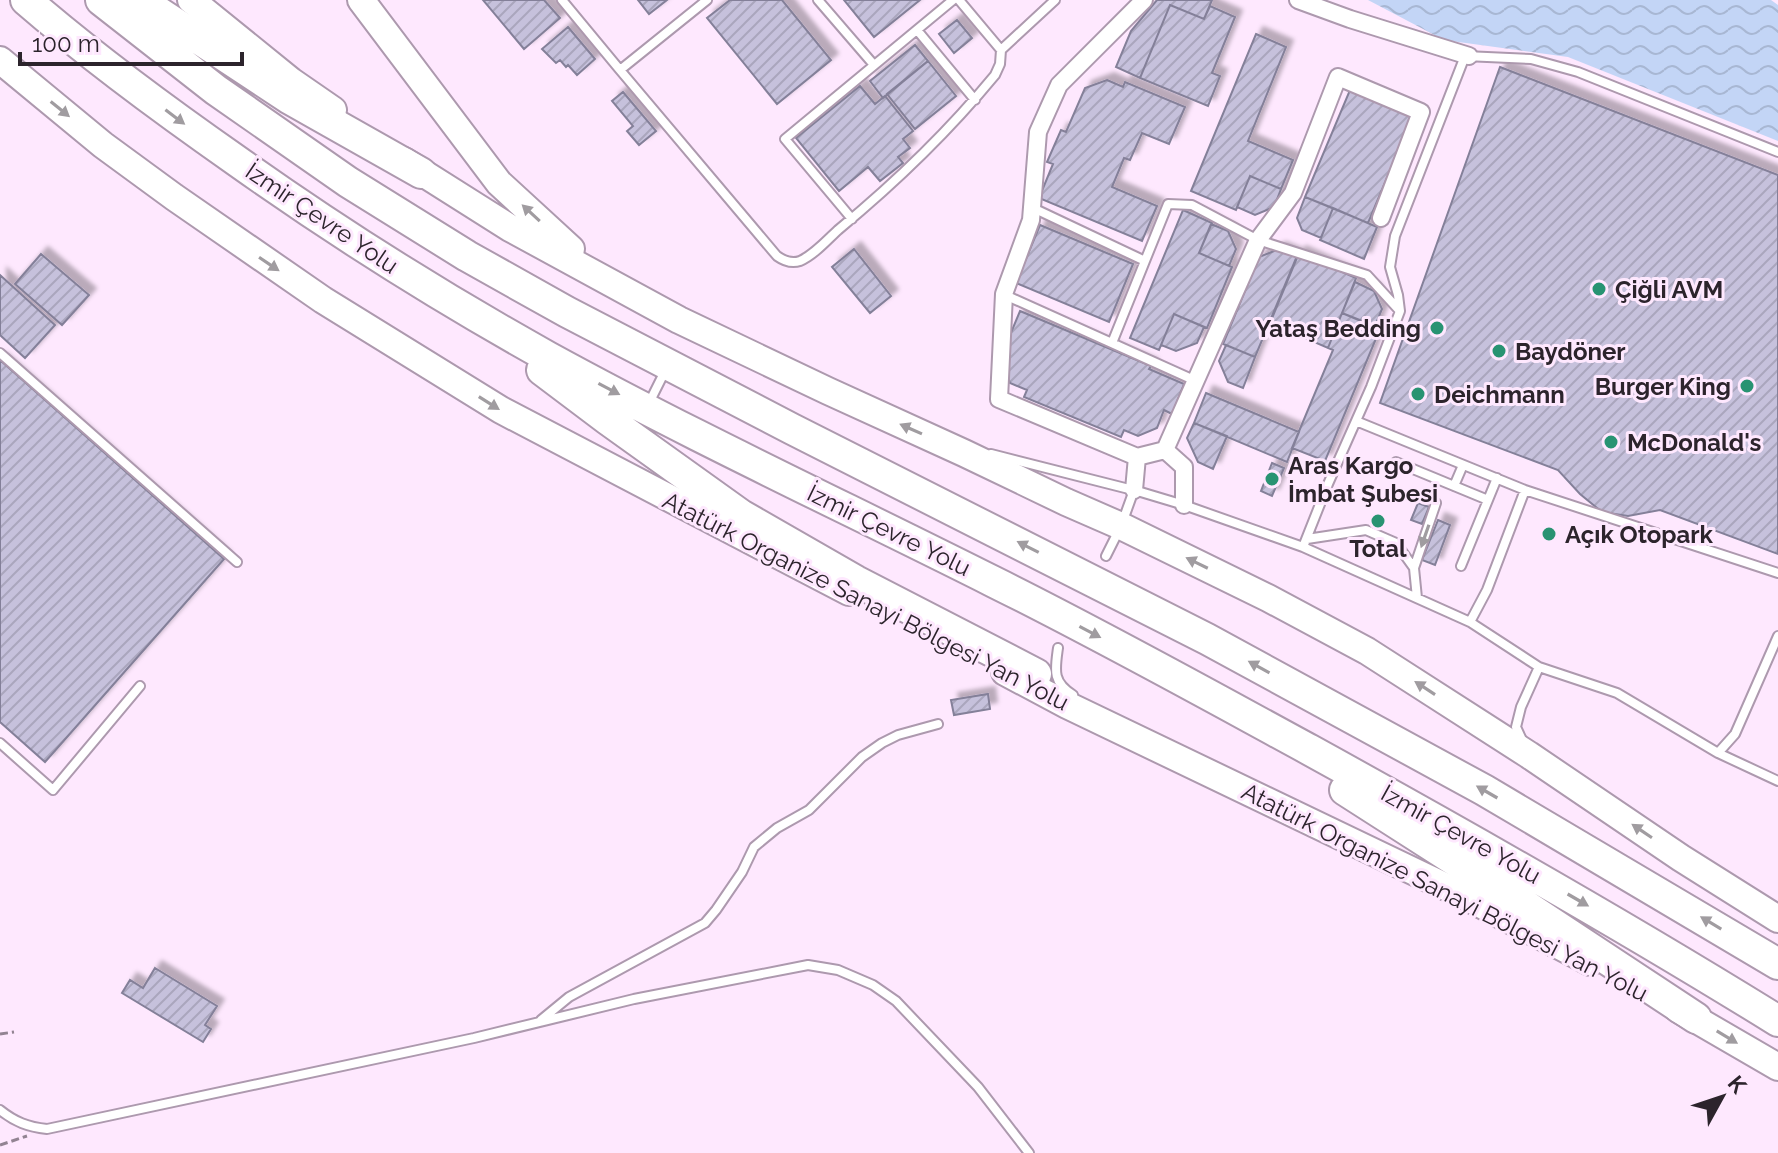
<svg xmlns="http://www.w3.org/2000/svg" width="1778" height="1153" font-family="Raleway,sans-serif">
	<style>
		.water { fill: url(#water-waves) }
		.building { fill: url(#building-hatch); stroke: #848099; stroke-width: 2; filter: url(#shadow) }
		.lines { fill: none; stroke-linecap: round; stroke-linejoin: round }
		.service-casing { stroke: #ad99ae; stroke-width: 12 }
		.minor-casing { stroke: #ad99ae; stroke-width: 20 }
		.primary-casing { stroke: #ad99ae; stroke-width: 30 }
		.motorway-casing { stroke: #ad99ae; stroke-width: 34 }
		.path { stroke: #928392; stroke-width: 3; stroke-dasharray: 8 4; stroke-linecap: butt }
		.service { stroke: #fff; stroke-width: 8 }
		.minor { stroke: #fff; stroke-width: 16 }
		.primary { stroke: #fff; stroke-width: 26 }
		.motorway { stroke: #fff; stroke-width: 30 }
		.oneway { fill: #a09ca0 }
		.poi-dot { fill: #289372; stroke: #fee8fe; stroke-width: 3 }
		.labels { text-anchor: middle; dominant-baseline: central; stroke-width: 6; stroke-linejoin: round; paint-order: stroke }
		.street-label { font-size: 24px; fill: #2c242c; stroke: #fee8fe }
		.poi-label { font-size: 24px; font-weight: bold; fill: #2c242c; stroke: #fee8fe; text-anchor: start }
	</style>
	<defs>
		<pattern id="water-waves" width="16" height="10" patternUnits="userSpaceOnUse" patternTransform="scale(2)"><rect width="16" height="10" fill="#c3d5f6"/><path d="M0 5q4-4 8 0t8 0" fill="none" stroke="#a8b7d3"/></pattern>
		<pattern id="building-hatch" width="6" height="6" patternUnits="userSpaceOnUse" patternTransform="scale(2)"><rect width="6" height="6" fill="#c6c1dc"/><path d="M-1 1l2-2M0 6l6-6M5 7l2-2" fill="none" stroke="#aaa6bd"/></pattern>
		<filter id="shadow"><feDropShadow dx="7" dy="-7" stdDeviation="2" flood-color="#0004"/></filter>
	</defs>
	<rect width="100%" height="100%" fill="#fee8fe"/>
	<path class="water" d="M1368,0h403l7,5v136l-210,-84 -124,-17z"/>
	<path class="building" d="M483,0h61l16,18 -36,31z
		M638,0h29l-18,14z
		M730,0h52l49,60 -54,44 -70,-86z
		M844,0h76l-46,37z
		M1157,0h55l-8,19 -34,-14 -30,73 -24,-11 15,-36z
		M1170,5l34,14 6,-13 25,11 -23,56 8,3 -12,30 -68,-28z
		M957,20l15,18 -18,15 -15,-19z
		M568,27l27,32 -18,16 -9,-10 -2,2 -6,-7 -4,3 -14,-14z
		M1256,34l30,13 -38,94 45,19 -12,29 -31,-13 -14,34 -45,-19z
		M915,45l13,16 -45,37 -13,-17z
		M928,61l28,35 -41,33 -28,-35z
		M1500,67l278,108v379l-118,-44 -32,6 -26,-4 -22,-18 -22,-24 -178,-67z
		M1107,80l16,7 2,-5 60,25 -16,37 -27,-11 -12,27 -6,-2 -12,29 45,19 -15,35 -103,-43 14,-34 -6,-2 14,-32 5,2 19,-44z
		M860,86l15,18 10,-8 28,35 -10,8 7,9 -12,9 5,6 -23,18 -12,-14 -29,24 -43,-53z
		M1350,90l63,26 -45,107 -63,-26z
		M623,92l33,39 -17,14 -12,-14 6,-5 -21,-25z
		M1250,176l31,13 -7,18 -19,8 -18,-8z
		M1305,197l28,11 -12,30 -19,-8 -5,-12z
		M1333,208l44,19 -13,32 -44,-19z
		M1183,210l29,13 -13,30 33,14 -25,61 -33,-14 -15,36 -29,-12z
		M1211,224l17,7 8,18 -7,17 -30,-13z
		M1040,225l93,39 -24,58 -93,-39z
		M854,249l37,47 -21,17 -38,-46z
		M1279,249l18,7 -42,101 -32,-13 36,-87z
		M1299,253l57,25 -28,70 -58,-25z
		M41,254l48,41 -27,30 -47,-41z
		M0,275l55,50 -30,33 -25,-23z
		M1355,282l19,9 8,18 -7,17 -33,-13z
		M1020,311l131,55 -2,3 35,15 -12,30 -8,-4 -7,18 -19,8 -14,-6 -3,7 -97,-40 3,-7 -17,-7 -8,-19 3,-17z
		M1342,313l38,16 -55,132 -33,-13 41,-98 -5,-2z
		M1174,314l30,13 -7,16 -21,8 -15,-6z
		M1226,345l29,12 -12,31 -15,-6 -9,-21z
		M0,360l224,199 -179,203 -45,-40z
		M1206,393l93,39 -12,30 -93,-39z
		M1194,423l33,13 -14,33 -15,-7 -11,-24z
		M1272,463l12,5 -12,28 -11,-5z
		M1418,503l11,4 -7,17 -11,-4z
		M1438,520l12,5 -15,40 -13,-5z
		M988,694l2,15 -36,6 -3,-15z
		M155,968l62,38 -12,19 6,4 -8,13 -81,-49 8,-13 13,8z"/>
	<g class="lines">
		<defs>
			<path id="service" d="M562,0l58,70 87,-70
				M818,0l56,65
				M959,0l42,50 54,-50
				M917,30l58,70
				M620,70l157,186c7,5 14,8 23,5 14,-6 27,-21 38,-31 57,-47 110,-98 157,-155l5,-11 1,-14
				M1033,208l112,53 23,-57 24,1 66,35 109,35 32,35
				M852,219l-67,-80 168,-139
				M1005,295l191,86
				M1112,343l33,-82
				M0,353l237,209
				M649,403l17,-34
				M1356,421l169,69 253,83
				M991,454l142,36
				M1396,462l92,38
				M1454,486l9,-21
				M1307,539l59,-9 30,13 18,25 3,30
				M1303,547l25,-63 43,-97 29,-76 -2,-16 -8,-28 5,-31 70,-180 66,3 47,13 200,80
				M1106,556l15,-30 13,-36 50,15 119,42 167,75 69,45 78,26 101,60
				M1461,566l36,-88
				M1414,568l22,-65
				M1470,622l17,-32 38,-100
				M1778,636l-43,98 -17,19 60,28
				M1058,648c-3,22 -6,34 15,47
				M1522,740l-6,-13 5,-20 18,-40
				M0,743l53,47 87,-104
				M541,1020l28,-23 136,-74 11,-13 26,-38 12,-25 23,-19 32,-18 53,-53 20,-14 16,-8 40,-11
				M0,1110c15,12 28,17 47,19l427,-91 160,-39 174,-34 30,5 35,15 23,16 82,86 51,66"/>
			<path id="minor" d="M1298,0l52,19 119,37
				M1165,450l93,-210 35,-47 45,-116 83,35 -40,106
				M1137,457l-138,-58 5,-105 27,-74 7,-88 21,-47 85,-85
				M1134,490l3,-33 28,-7 19,17v38"/>
			<path id="primary" d="M191,0l100,81 42,29
				M361,0l138,183 72,66
				M0,60l103,85 71,52 149,103 178,110 348,182
				M404,161l106,67 169,92 149,71 136,62 102,49 55,24 147,72 99,53 162,104 152,103 97,61
				M1005,672l62,33 398,191 125,66
				M1678,1009l100,58"/>
			<path id="motorway" d="M26,0c67,58 138,110 211,161 100,71 203,136 311,196 146,80 297,150 446,225 107,53 211,111 316,168 158,87 315,176 468,271
				M101,0l115,90 132,92 119,74 100,56 225,117 415,210 277,151 294,174
				M140,0l150,99 131,74
				M542,370l65,49 134,96 115,66 180,93
				M1345,790l178,114 173,114"/>
		</defs>
		<use href="#service" class="service-casing"/>
		<use href="#minor" class="minor-casing"/>
		<use href="#primary" class="primary-casing"/>
		<use href="#motorway" class="motorway-casing"/>
		<path class="path" d="M0,1034l14,-2
			M0,1145l27,-9"/>
		<use href="#service" class="service"/>
		<use href="#minor" class="minor"/>
		<use href="#primary" class="primary"/>
		<use href="#motorway" class="motorway"/>
	</g>
	<defs><path id="oneway-solid" d="M-6-.8H1V-3.2L6.5 0L1 3.2V.8H-6Z" transform="scale(2)"/></defs>
	<g class="oneway">
		<use href="#oneway-solid" transform="translate(60 109) rotate(39)"/>
		<use href="#oneway-solid" transform="translate(175 117) rotate(37)"/>
		<use href="#oneway-solid" transform="translate(531 213) rotate(-137)"/>
		<use href="#oneway-solid" transform="translate(269 264) rotate(34)"/>
		<use href="#oneway-solid" transform="translate(609 389) rotate(28)"/>
		<use href="#oneway-solid" transform="translate(489 403) rotate(32)"/>
		<use href="#oneway-solid" transform="translate(911 429) rotate(-156)"/>
		<use href="#oneway-solid" transform="translate(1425 536) rotate(109)"/>
		<use href="#oneway-solid" transform="translate(1028 547) rotate(-153)"/>
		<use href="#oneway-solid" transform="translate(1197 563) rotate(-154)"/>
		<use href="#oneway-solid" transform="translate(1090 632) rotate(28)"/>
		<use href="#oneway-solid" transform="translate(1259 667) rotate(-151)"/>
		<use href="#oneway-solid" transform="translate(1425 688) rotate(-147)"/>
		<use href="#oneway-solid" transform="translate(1487 792) rotate(-150)"/>
		<use href="#oneway-solid" transform="translate(1642 831) rotate(-146)"/>
		<use href="#oneway-solid" transform="translate(1578 900) rotate(30)"/>
		<use href="#oneway-solid" transform="translate(1711 923) rotate(-149)"/>
		<use href="#oneway-solid" transform="translate(1727 1037) rotate(31)"/>
	</g>
	<g class="poi-dot">
		<circle cx="1599" cy="289" r="8"/>
		<circle cx="1437" cy="328" r="8"/>
		<circle cx="1499" cy="351" r="8"/>
		<circle cx="1747" cy="386" r="8"/>
		<circle cx="1418" cy="394" r="8"/>
		<circle cx="1611" cy="442" r="8"/>
		<circle cx="1272" cy="479" r="8"/>
		<circle cx="1378" cy="521" r="8"/>
		<circle cx="1549" cy="534" r="8"/>
	</g>
	<g class="labels">
		<g class="street-label">
			<text transform="translate(322 218) rotate(34)">İzmir Çevre Yolu</text>
			<text transform="translate(889 530) rotate(26)">İzmir Çevre Yolu</text>
			<text transform="translate(866 601) rotate(27)">Atatürk Organize Sanayi Bölgesi Yan Yolu</text>
			<text transform="translate(1461 834) rotate(29)">İzmir Çevre Yolu</text>
			<text transform="translate(1445 892) rotate(27)">Atatürk Organize Sanayi Bölgesi Yan Yolu</text>
		</g>
		<g class="poi-label">
			<text x="1615" y="289">Çiğli AVM</text>
			<text x="1421" y="328" text-anchor="end">Yataş Bedding</text>
			<text x="1515" y="351">Baydöner</text>
			<text x="1731" y="386" text-anchor="end">Burger King</text>
			<text x="1434" y="394">Deichmann</text>
			<text x="1627" y="442">McDonald's</text>
			<text x="1288" y="465">Aras Kargo<tspan x="1288" dy="28">İmbat Şubesi</tspan></text>
			<text x="1565" y="534">Açık Otopark</text>
			<text x="1378" y="548" text-anchor="middle">Total</text>
		</g>
	</g>
	<g transform="translate(1722 1097) rotate(50)" stroke="#fee8fe" stroke-width="6" paint-order="stroke">
	<path d="M0-6L14 30L0 20L-14 30Z" fill="#2c242c"/>
	<text y="-12" font-size="22" font-weight="bold" text-anchor="middle" fill="#2c242c">K</text>
	</g>
	<path d="M20 52v12h222v-12" fill="none" stroke="#2c242c" stroke-width="4"/>
	<text x="32" y="52" font-size="24" fill="#2c242c" stroke="#fee8fe" stroke-width="6" paint-order="stroke">100 m</text>
</svg>
